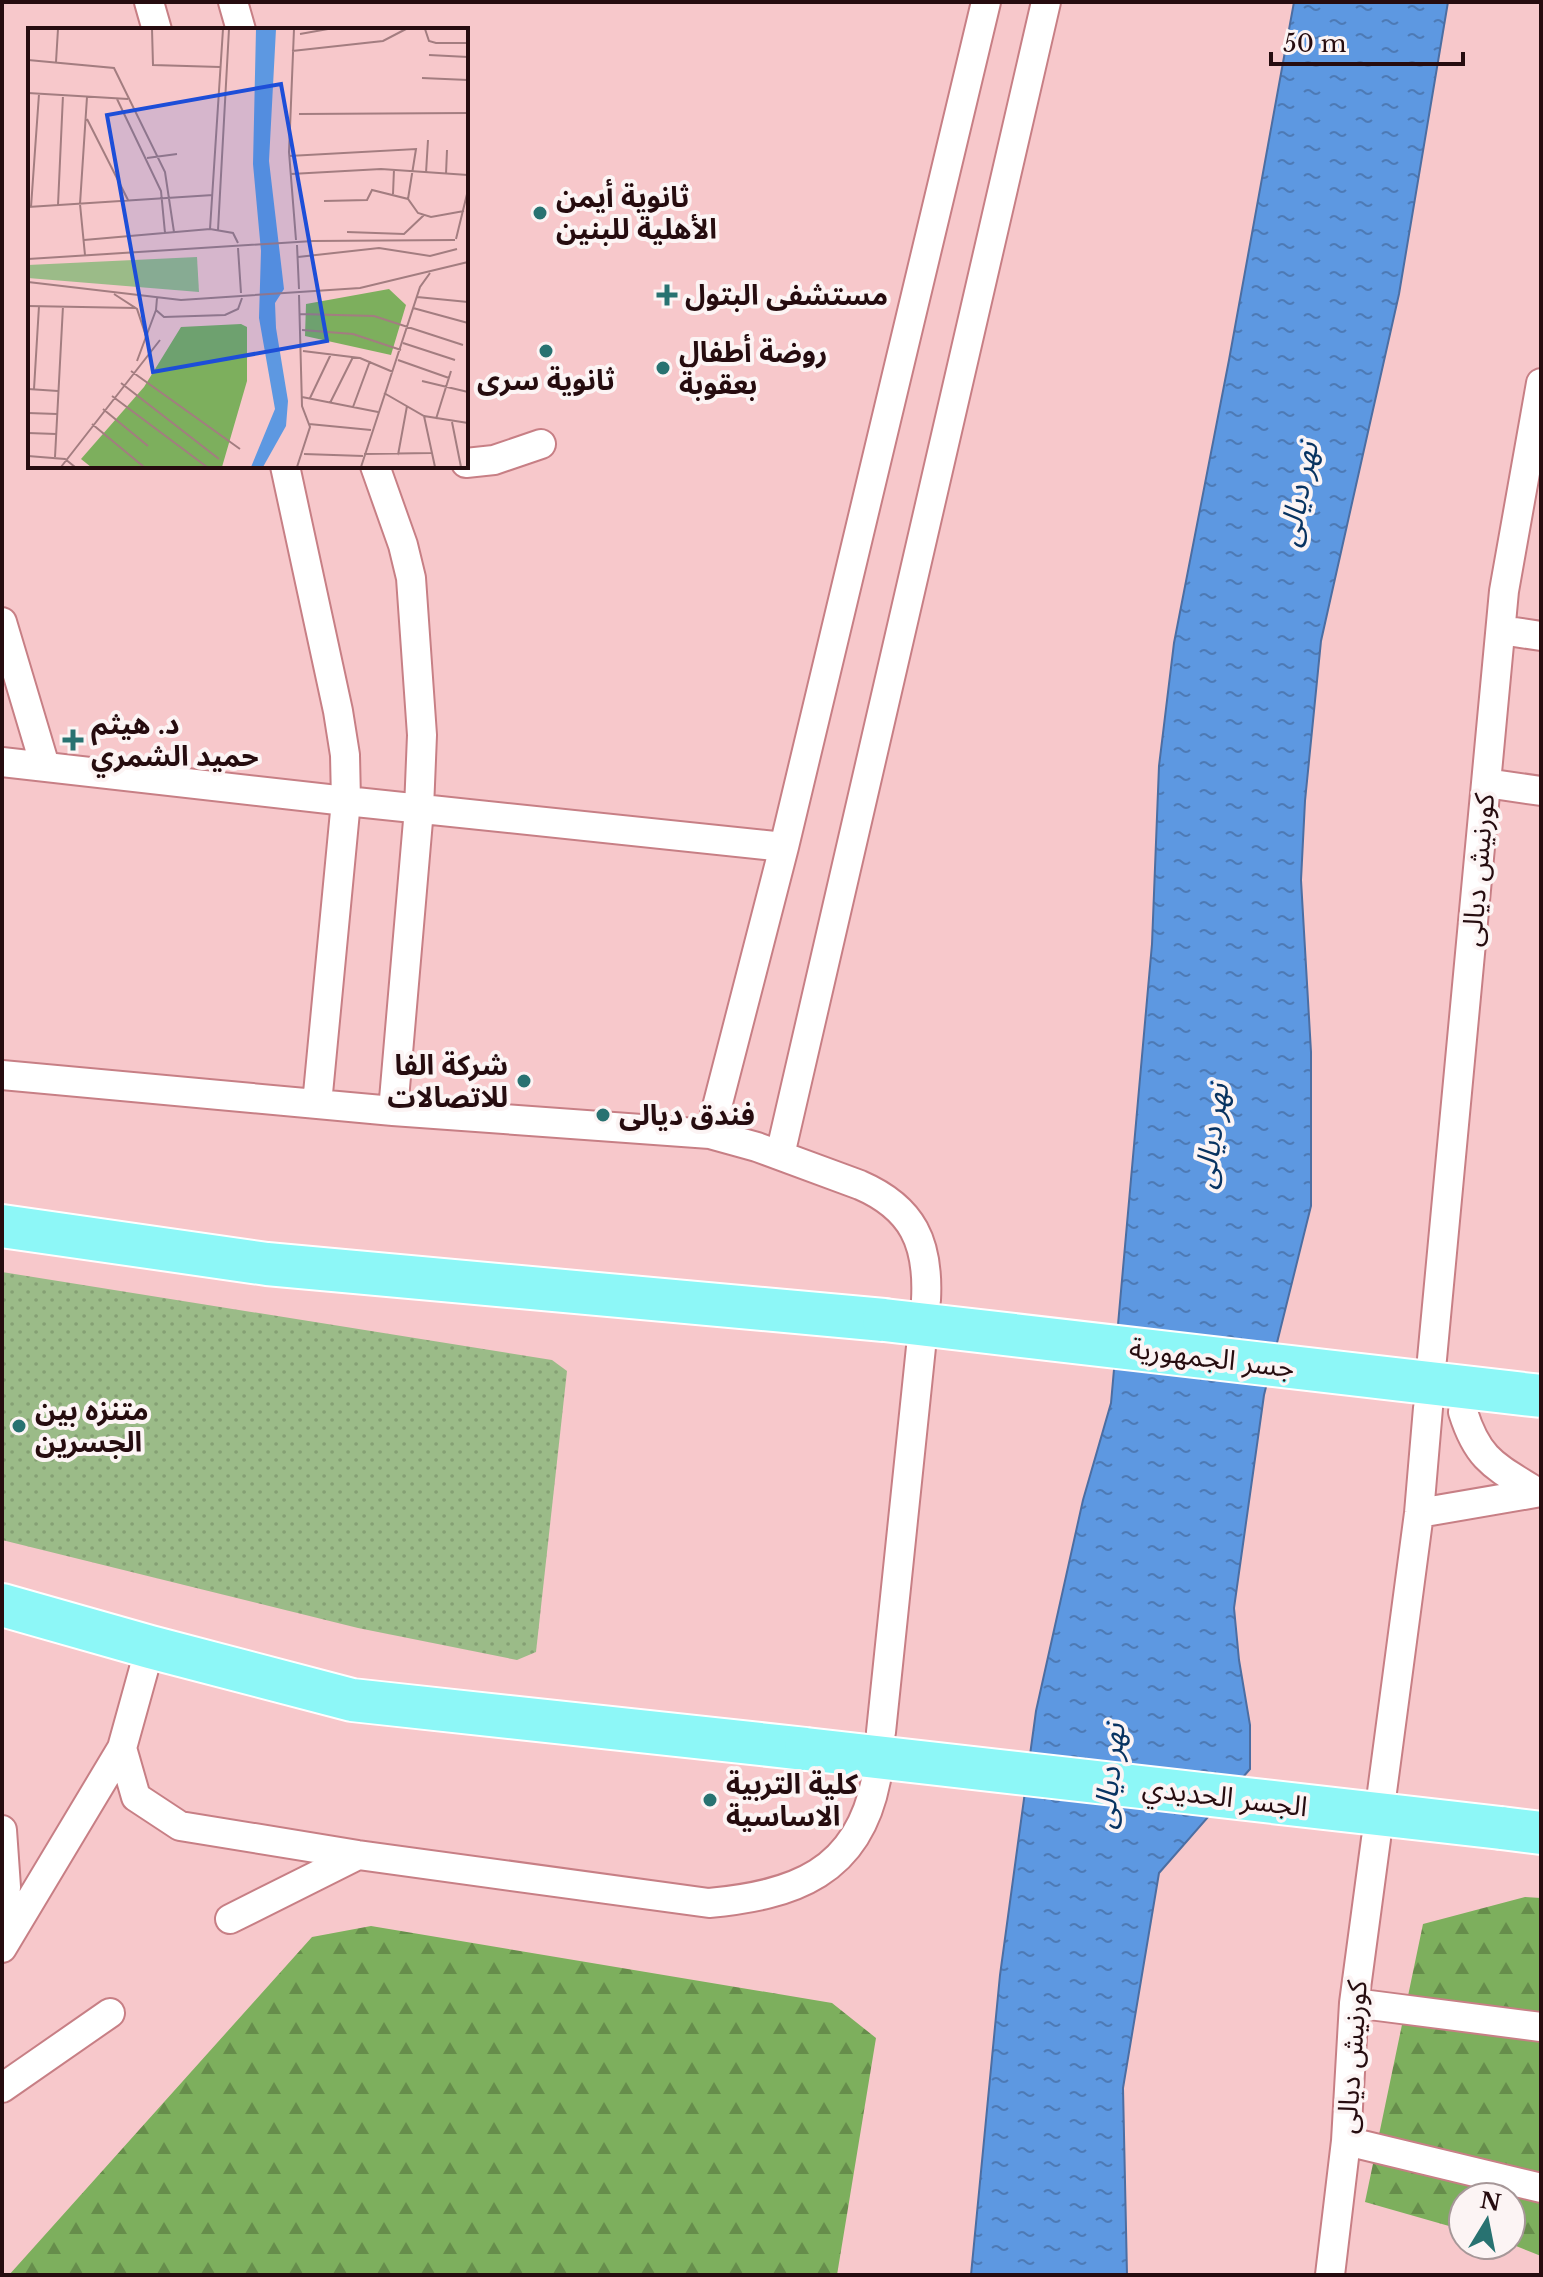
<svg xmlns="http://www.w3.org/2000/svg" width="1543" height="2277" font-family="'Libre Baskerville','Noto Sans Arabic',serif">
	<style>
		.forest { fill: url(#forest-firs) }
		.park { fill: url(#park-dots) }
		.water { fill: url(#water-ripples); stroke: #4c6ea2; stroke-width: 2 }
		.lines { fill: none; stroke-linecap: round; stroke-linejoin: round }
		.minor-casing { stroke: #c77f85; stroke-width: 32 }
		.primary-casing { stroke: #fff; stroke-width: 46 }
		.minor { stroke: #fff; stroke-width: 28 }
		.primary { stroke: #8df7f7; stroke-width: 42 }
		.primary-bridge-casing { stroke: #fff; stroke-width: 46; stroke-linecap: butt }
		.primary-bridge { stroke: #8df7f7; stroke-width: 42 }
		.poi-dot { fill: #287271; stroke: #fcf4f4; stroke-width: 3 }
		.labels { text-anchor: middle; dominant-baseline: central; stroke-width: 8; stroke-linejoin: round; paint-order: stroke }
		.poi-label { font-size: 28px; font-weight: bold; fill: #260c0f; stroke: #fcf4f4; text-anchor: start }
		.street-label { font-size: 28px; fill: #260c0f; stroke: #fcf4f4 }
		.water-label { font-size: 30px; font-style: italic; fill: #083361; stroke: #fcf4f4 }
		.inset-road { fill: none; stroke: #a37d80; stroke-width: 2 }
		.view { fill: #1d4ed8; fill-opacity: 0.15; stroke: #1d4ed8; stroke-width: 4 }
		.inset-edge { fill: none; stroke: #260c0f; stroke-width: 4 }
	</style>
	<defs>
		<pattern id="forest-firs" width="22" height="20" patternUnits="userSpaceOnUse" patternTransform="scale(2)"><rect width="22" height="20" fill="#7daf5d"/><path d="M5 1l3.5 6h-7zM16 11l3.5 6h-7z" fill="#668d4b"/></pattern>
		<pattern id="park-dots" width="8" height="8" patternUnits="userSpaceOnUse" patternTransform="scale(2)"><rect width="8" height="8" fill="#9bbb88"/><path d="M2 2h.1M6 6h.1" fill="none" stroke="#85a074" stroke-width="1.8" stroke-linecap="round"/></pattern>
		<pattern id="water-ripples" width="26" height="14" patternUnits="userSpaceOnUse" patternTransform="scale(2)"><rect width="26" height="14" fill="#5d98e1"/><path d="M2 4q2-2 4 0t4 0M15 11q2-2 4 0t4 0" fill="none" stroke="#4d7ab5"/></pattern>
	</defs>
	<rect width="100%" height="100%" fill="#f7c8cb"/>
	<path class="forest" d="M1525,1897l16,1v358l-30,-12v-47h-48v33l-98,-28 58,-278z
		M371,1926l461,77 44,35 -39,237h-828l303,-338z"/>
	<path class="park" d="M2,1272l550,88 15,11 -31,281 -19,8 -159,-32 -356,-88z"/>
	<path class="water" d="M1294,2h154l-49,292 -78,347 -16,160 -4,79 10,172v154l-47,189 -30,213 5,52 11,65v44l-91,104 -36,215 4,187h-156l29,-300 36,-264 47,-211 28,-97 41,-459 7,-178 15,-123 55,-283z"/>
	<g class="lines">
		<defs>
			<path id="minor" d="M149,2l8,28
				M233,2l8,28
				M466,463l28,-3 47,-16
				M285,466l53,245 7,44 1,46 -29,303
				M375,466l28,79 8,33 11,157 -3,74 -26,302
				M2,622l43,144
				M1501,630l40,6
				M2,762l344,39 438,46
				M1486,783l55,8
				M2,1075l391,36 317,23 47,13 103,38c53,23 69,58 66,115
				M710,1134l74,-287 202,-845
				M780,1155l266,-1153
				M1432,1359l72,-768 37,-208
				M1463,1412c15,48 32,54 72,79
				M1419,1513l122,-21
				M150,1647l-28,101 14,49 44,29 178,29 351,48c85,-8 149,-30 167,-123
				M881,1732l40,-385
				M1382,1792l37,-279 9,-105
				M2,1830l4,57 -4,39
				M230,1919l128,-64
				M2,1948l120,-200
				M1354,2003l187,24
				M2,2088l108,-75
				M1346,2141l195,47
				M1330,2275l16,-134 8,-138 22,-164"/>
			<path id="primary" d="M2,1226l265,38 617,56
				M2,1605l148,42 202,53 454,49
				M1501,1828l40,5"/>
		</defs>
		<use href="#minor" class="minor-casing"/>
		<use href="#primary" class="primary-casing"/>
		<use href="#minor" class="minor"/>
		<use href="#primary" class="primary"/>
		<defs>
			<path id="primary-bridge" d="M884,1320l657,76
				M806,1749l695,79"/>
		</defs>
		<use href="#primary-bridge" class="primary-bridge-casing"/>
		<use href="#primary-bridge" class="primary-bridge"/>
	</g>
	<g class="poi-dot">
		<circle cx="540" cy="213" r="8"/>
		<path d="M663 283h8v8h8v8h-8v8h-8v-8h-8v-8h8z"/>
		<circle cx="546" cy="351" r="8"/>
		<circle cx="663" cy="368" r="8"/>
		<path d="M69 728h8v8h8v8h-8v8h-8v-8h-8v-8h8z"/>
		<circle cx="524" cy="1081" r="8"/>
		<circle cx="603" cy="1115" r="8"/>
		<circle cx="19" cy="1426" r="8"/>
		<circle cx="710" cy="1800" r="8"/>
	</g>
	<g class="labels">
		<g class="poi-label">
			<text x="556" y="197">ثانوية أيمن<tspan x="556" dy="32">الأهلية للبنين</tspan></text>
			<text x="685" y="295">مستشفى البتول</text>
			<text x="679" y="352">روضة أطفال<tspan x="679" dy="32">بعقوبة</tspan></text>
			<text x="546" y="380" text-anchor="middle">ثانوية سرى</text>
			<text x="91" y="724">د. هيثم<tspan x="91" dy="32">حميد الشمري</tspan></text>
			<text x="508" y="1065" text-anchor="end">شركة الفا<tspan x="508" dy="32">للاتصالات</tspan></text>
			<text x="619" y="1115">فندق ديالى</text>
			<text x="35" y="1410">متنزه بين<tspan x="35" dy="32">الجسرين</tspan></text>
			<text x="726" y="1784">كلية التربية<tspan x="726" dy="32">الاساسية</tspan></text>
		</g>
		<g class="street-label">
			<text transform="translate(1478 870) rotate(-85)">كورنيش ديالى</text>
			<text transform="translate(1212 1358) rotate(7)">جسر الجمهورية</text>
			<text transform="translate(1225 1797) rotate(7)">الجسر الحديدي</text>
			<text transform="translate(1352 2057) rotate(-86)">كورنيش ديالى</text>
		</g>
		<g class="water-label">
			<text transform="translate(1298 494) rotate(-79)">نهر ديالى</text>
			<text transform="translate(1211 1136) rotate(-82)">نهر ديالى</text>
			<text transform="translate(1109 1776) rotate(-84)">نهر ديالى</text>
		</g>
	</g>
	<g transform="translate(28 28)">
		<rect width="440" height="440" fill="#f7c8cb"/>
		<path d="M361,261l17,16 -15,50 -86,-19 1,-32zM213,296l6,3v54l-25,86h-131l-10,-8 63,-72 37,-60z" fill="#7daf5d"/>
		<path d="M169,229l2,35 -171,-14v-13z" fill="#9bbb88"/>
		<path d="M228,1h20l-7,132 15,128 -9,14 1,25 12,73 -2,25 -23,41h-12l24,-58 -16,-91 2,-67 -8,-87z" fill="#5d98e1"/>
		<path class="inset-road" d="M124,1l1,36 67,2M266,1l-5,123 7,88M397,1l4,12 7,2h32M272,6l28,-5M264,23l91,-10 23,-12M401,27l39,2M0,32l86,8 51,104 9,60M28,34l2,-33M394,50l46,2M0,65l100,6M89,71l44,92 4,42M271,86l169,-1M59,91l41,81M261,128l127,-7 -8,50M119,130l30,-4M398,145l2,-33M263,146l90,-5 87,6M418,146l1,-24M365,166l1,-25M296,173l43,-1 5,-10 36,9 10,14 13,4 33,-6M30,177l5,-110M0,179l185,-12M3,179l8,-113M182,201l13,-200M190,202l11,-201M319,204l57,2 20,-19M428,211l12,-49M56,212l126,-11 23,4 5,10M269,217l2,44M210,220l3,45M57,227l-5,-51 7,-107M270,229l81,-9 51,8 27,-7M0,231l285,-18 142,-1M0,254l153,18 179,-12 108,-26M86,266l23,15 9,27M389,269l51,5M129,270l-1,12 8,7 61,-2 13,-6 4,-11M0,278l108,2M385,280l55,15M272,286l74,2 89,29M274,302l51,4 48,16M375,315l52,17M275,323l57,7 33,14M370,332l51,18M109,333l19,-51M103,343l109,78M394,353l46,11M93,355l98,76M0,361l30,2M6,361l5,-83M356,365l40,23 44,7M84,368l95,71M274,369l76,15M282,370l21,-44M302,375l23,-46M325,379l17,-46M75,381l45,37M0,385l29,1M396,388l11,51M408,391l15,-48M424,394l9,45M64,396l52,43M281,396l62,6M0,405l28,1M276,426l59,2M336,426l67,-1M370,427l9,-49M0,428l37,3 10,8M27,429l8,-151M33,439l99,-127M269,439l13,-40 -8,-21 -3,-111M333,439l59,-180 10,-14"/>
		<path class="view" d="M253,56l46,257 -174,31 -46,-257z"/>
		<rect width="440" height="440" class="inset-edge"/>
	</g>
	<rect width="1543" height="2277" fill="none" stroke="#260c0f" stroke-width="8"/>
	<g transform="translate(1487 2221) rotate(10)"><circle r="38" fill="#fcf4f4" stroke="#a69798" stroke-width="2"/>
	<path d="M0-6L14 30L0 20L-14 30Z" fill="#287271"/>
	<text y="-12" font-size="22" font-weight="bold" text-anchor="middle" fill="#260c0f">N</text>
	</g>
	<path d="M1271 52v12h192v-12" fill="none" stroke="#260c0f" stroke-width="4"/>
	<text x="1283" y="52" font-size="24" fill="#260c0f" stroke="#fcf4f4" stroke-width="6" paint-order="stroke">50 m</text>
</svg>
